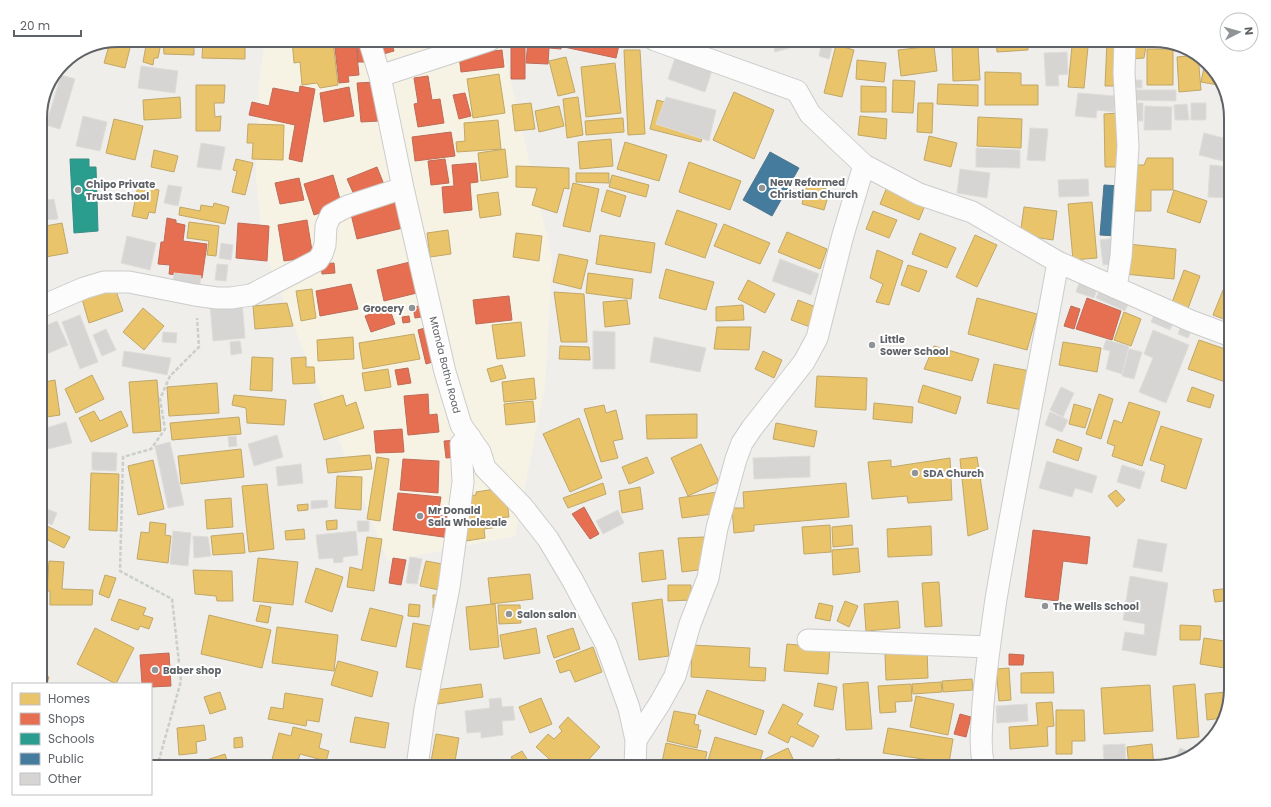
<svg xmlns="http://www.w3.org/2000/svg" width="1271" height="807" font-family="Poppins,sans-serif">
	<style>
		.commercial { fill: #f7f3e4 }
		.homes { fill: #e9c46a; stroke: #c0a769 }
		.shops { fill: #e76f51; stroke: #be6b58 }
		.schools { fill: #2a9d8f; stroke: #3a8c83 }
		.public { fill: #457b9d; stroke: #4d748d }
		.building { fill: #d6d5d3; stroke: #deddd9 }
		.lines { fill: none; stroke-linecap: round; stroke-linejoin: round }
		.street-casing { stroke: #cbcccc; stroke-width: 23 }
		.path { stroke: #cacfcc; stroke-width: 2.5; stroke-dasharray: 4 2; stroke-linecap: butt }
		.street { stroke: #fdfcfc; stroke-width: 21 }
		.poi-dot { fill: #919496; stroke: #fff; stroke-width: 1.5 }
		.labels { text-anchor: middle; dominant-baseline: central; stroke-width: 4; stroke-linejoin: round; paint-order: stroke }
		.poi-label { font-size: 10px; font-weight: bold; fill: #5f6368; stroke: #fff; text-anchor: start }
		.street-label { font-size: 10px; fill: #5f6368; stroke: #fff }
		.rim { fill: none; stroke: #5f6368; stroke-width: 2 }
	</style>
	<rect width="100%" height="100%" fill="#efeeea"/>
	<path class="commercial" d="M265,40h236l51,218 -7,127 -30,151 -127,25 -70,-173 -55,-141 -7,-71 3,-91z"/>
	<path class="homes" d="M118,40h14l-7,28 -21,-5 6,-21z
		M147,40l14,3 -3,15h-4l-1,7 -10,-3z
		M163,40h31v15l-30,-1z
		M203,40h42v19l-43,-1z
		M292,40h19l1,3 21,-2 5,44 -18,3 -3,-5 -15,2 -2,-23 -6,1z
		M996,40h32v10l-31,2z
		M1107,40h14l-1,46h-15z
		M1131,40h9l-1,5 7,1 -2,12 -13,1z
		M1143,40h10l37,11v1l-47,-10z
		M836,45l18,5 -12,47 -18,-4z
		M934,46l3,25 -36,5 -3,-26z
		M978,46l2,34 -27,1 -1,-34z
		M1072,46l16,1 -4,41 -16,-1z
		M1147,49h26v36h-26z
		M624,50h16l5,84 -17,1z
		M1198,55l3,35 -22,2 -2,-35z
		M566,57l9,35 -17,4 -9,-35z
		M857,60l29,3 -2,19 -28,-3z
		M1205,62l14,16 -1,7 -17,-3z
		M615,63l6,50 -35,4 -5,-50z
		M985,72l36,1v12h17v20h-53z
		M499,74l6,39 -32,5 -6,-39z
		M893,80l22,1 -2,32 -21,-1z
		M938,84l40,1v21l-41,-2z
		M1222,84l5,18 -6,-1z
		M196,85h29l-1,18h-10l1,14 6,-1 -1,15h-24z
		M861,86l25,1v25h-25z
		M734,92l40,18 -20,49 -41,-19z
		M180,97l1,21 -37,2 -1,-20z
		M578,97l5,38 -16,3 -4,-39z
		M657,100l51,13 -7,29 -51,-13z
		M531,103l4,26 -20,2 -3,-26z
		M918,103h15l-1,30 -15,-1z
		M559,106l5,20 -25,6 -4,-21z
		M1119,113l1,54h-15l-1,-53z
		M860,116l27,3 -1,20 -28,-4z
		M978,117l44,2 -1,29 -44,-2z
		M623,118l1,14 -38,3 -1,-14z
		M114,119l29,7 -8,34 -29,-7z
		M498,120l3,29 -44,3 -1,-10 9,-1 -1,-18z
		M248,124l36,1 -1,35 -31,-1 1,-16h-6z
		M929,136l28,7 -6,24 -27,-7z
		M611,139l2,27 -33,3 -2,-27z
		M625,142l42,13 -8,26 -42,-12z
		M505,149l3,28 -27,4 -3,-28z
		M154,150l24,6 -4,16 -23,-5z
		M1147,158h26v32h-22v21h-16l-1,-46h10z
		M236,159l17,4 -8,32 -13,-3 5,-21 -4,-1z
		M689,162l52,19 -11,29 -51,-18z
		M516,166l53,2v21l-5,-1 -7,25 -25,-8 5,-17 -21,-1z
		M576,173h33v10l-33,-1z
		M612,175l37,10 -3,12 -37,-10z
		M573,183l26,6 -9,43 -27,-6z
		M807,184l23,6 -6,20 -22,-6z
		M138,186l21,4 -4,23 -6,-1 -2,7 -15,-3z
		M887,187l39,16 -7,17 -39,-16z
		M607,190l19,6 -6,21 -19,-6z
		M1174,190l33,11 -7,22 -33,-11z
		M498,192l3,23 -21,3 -3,-23z
		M1092,202l5,56 -24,2 -5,-56z
		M214,203l15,4 -4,17 -46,-9 1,-8 20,4 1,-6 12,2z
		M1024,207l33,4 -4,29 -33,-5z
		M677,210l40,14 -12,34 -40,-14z
		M873,211l24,9 -8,18 -23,-9z
		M189,222l30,4 -3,30 -9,-1 2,-14 -22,-3z
		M62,223l6,30 -28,5v-31z
		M724,224l46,19 -10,21 -46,-18z
		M448,230l3,24 -21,3 -3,-24z
		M787,232l40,17 -7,20 -42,-17z
		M516,233l26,3 -3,25 -26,-4z
		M920,233l36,15 -9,20 -35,-14z
		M600,235l55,8 -4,30 -55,-9z
		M975,235l22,10 -20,42 -21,-10z
		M1128,244l48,5 -2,30 -49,-5z
		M877,250l26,11 -14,44 -13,-3 7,-18 -13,-6z
		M559,254l29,6 -7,29 -28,-7z
		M908,265l19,6 -8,21 -18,-7z
		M666,269l48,13 -8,28 -47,-12z
		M1184,270l16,6 -14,38 -16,-6z
		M588,273l45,6 -2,20 -45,-6z
		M748,280l27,14 -10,19 -27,-14z
		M115,288l8,23 -34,12 -7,-24z
		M312,289l4,29 -15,3 -5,-30z
		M1223,290l8,3v29l-18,-7z
		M554,292l30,2 3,48h-26z
		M977,298l60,16 -10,36 -59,-16z
		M627,300l3,24 -25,3 -2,-25z
		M798,300l23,9 -8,19 -22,-8z
		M287,303l6,23 -38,3 -2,-23z
		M743,305l1,15 -28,1v-14z
		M143,308l21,18 -20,24 -21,-18z
		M1124,312l17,7 -10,27 -17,-6z
		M521,322l4,34 -28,3 -5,-34z
		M717,327h34l-2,23 -35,-1z
		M414,334l6,25 -57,10 -4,-26z
		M353,337l1,22 -36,2 -1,-21z
		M1199,340l32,11v33l-43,-15z
		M1063,342l38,6 -4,24 -38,-7z
		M560,346l29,1 1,13 -31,-1z
		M934,346l45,13 -7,22 -48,-12z
		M763,351l19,9 -8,18 -19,-9z
		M252,357l21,1 -1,33 -22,-1z
		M306,357v10h8l1,16 -22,1 -2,-26z
		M994,364l36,7 -8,39 -35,-7z
		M502,365l4,13 -15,4 -4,-13z
		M388,369l3,18 -26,4 -3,-18z
		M92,375l12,24 -28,14 -11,-24z
		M817,376l50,2 -1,32 -51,-3z
		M534,378l2,21 -32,3 -2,-20z
		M55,380l5,35 -20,3v-35z
		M157,380l4,51 -28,2 -4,-51z
		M217,383l2,30 -50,3 -2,-29z
		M923,385l38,12 -5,17 -38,-12z
		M1192,387l22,8 -4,13 -23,-7z
		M1099,394l14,5 -12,40 -15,-5z
		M234,395l52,5 -2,25 -37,-2 -1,-15 -14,-3z
		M343,395l3,11 10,-4 8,26 -40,12 -10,-36z
		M533,401l2,21 -29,3 -2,-21z
		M1129,402l31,10 -18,54 -30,-10 3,-10 -8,-3 7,-23 8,3z
		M874,403l39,4 -1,16 -39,-4z
		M1074,404l17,5 -6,19 -16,-4z
		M604,405l2,8 10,-3 7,29 -10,2 5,17 -17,4 -17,-53z
		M94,411l6,10 21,-10 7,15 -37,16 -12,-24z
		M697,414v24l-50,1 -1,-24z
		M239,417l2,17 -69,6 -2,-17z
		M579,418l23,60 -32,14 -27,-58z
		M776,423l41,8 -3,16 -41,-8z
		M1161,426l41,13 -16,50 -25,-8 4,-16 -15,-5z
		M1057,439l25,9 -4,13 -25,-9z
		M701,444l18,38 -31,14 -17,-38z
		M241,449l3,28 -63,7 -3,-28z
		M370,455l2,14 -44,4 -2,-14z
		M377,457l12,2 -9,62 -13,-2z
		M647,457l7,16 -25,11 -7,-17z
		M977,457l11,72 -20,7 -8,-77z
		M950,458l2,42 -44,3 -1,-7 -35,3 -4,-37 23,-2v7z
		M153,460l11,49 -26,6 -10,-49z
		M91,473l28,1 -2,57 -28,-1z
		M337,476l25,1 -1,33 -26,-2z
		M603,483l3,11 -38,14 -5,-10z
		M846,483l3,34 -95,8v6l-20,2 -2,-25h12l-1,-16z
		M267,484l7,65 -25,3 -7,-66z
		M640,487l3,22 -21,4 -3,-22z
		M495,489v5l11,-1 3,24 -11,1 1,9 -15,2 1,9 -19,3 -4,-36 5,-9 9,-1v-3z
		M1116,490l9,10 -8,7 -9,-11z
		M717,492l3,21 -38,5 -3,-20z
		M231,498l2,29 -26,2 -2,-29z
		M308,504v6l-10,1 -1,-6z
		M337,520v9l-10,1 -1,-9z
		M150,522l16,2 -1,11 6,1 -3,27 -31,-4 4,-27 8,1z
		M830,525l1,27 -27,2 -2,-27z
		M852,525l1,20 -20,2 -1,-20z
		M47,526l23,11 -6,11 -22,-11z
		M931,526l1,29 -44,2 -1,-28z
		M304,529l1,10 -19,1 -1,-9z
		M243,533l2,20 -32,2 -2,-19z
		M367,537l15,2 -8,52 -27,-4 3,-20 12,3z
		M704,537l2,32 -24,3 -4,-34z
		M858,548l2,24 -27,3 -1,-25z
		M663,550l3,29 -24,3 -3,-29z
		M258,558l40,4 -5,43 -40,-4z
		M49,561l15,1 -2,27 31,1 -1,15h-42v-14h-3z
		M426,561l22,4 -4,26 -24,-5z
		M316,568l27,9 -11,35 -27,-10z
		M193,570l39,1 1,30h-16l-1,-5 -21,-2z
		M530,574l3,25 -42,5 -3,-26z
		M105,575l11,3 -7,20 -10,-4z
		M939,582l3,44 -17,1 -3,-44z
		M668,585h23v15l-23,1z
		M1231,588v12l-16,2 -2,-12z
		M433,595h10v13h-10z
		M119,599l27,9 -3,7 10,3 -4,11 -9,-3 -2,4 -27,-10z
		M662,599l7,57 -30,4 -7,-57z
		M845,601l13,5 -9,21 -12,-6z
		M898,601l2,27 -34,3 -2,-27z
		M819,603l14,3 -3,15 -15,-3z
		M409,604l11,1 -1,12 -11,-1z
		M492,604h3l4,43 -29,3 -4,-43z
		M260,605l11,2 -3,16 -12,-2z
		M498,605h22l1,18 -22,1z
		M370,608l33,8 -7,31 -35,-7z
		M209,615l62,15 -9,38 -61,-14z
		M413,623l30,5 -8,44 -29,-5z
		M1180,625l21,1 -1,14h-20z
		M277,627l61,8 -4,36 -62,-8z
		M95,628l39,20 -18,36 -39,-20z
		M536,628l4,25 -36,6 -4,-24z
		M573,628l7,21 -26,9 -7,-22z
		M40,637l7,3 -7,7z
		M1204,638l27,4v27l-31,-5z
		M787,644l43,4 -2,26 -44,-3z
		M692,645l58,3 -1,19 17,1 -1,13 -74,-4z
		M593,647l9,25 -27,10 -5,-12 -10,3 -4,-12z
		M927,648l1,30 -42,2 -1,-26 13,-1z
		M338,661l40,11 -6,25 -41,-12z
		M1009,668l2,32 -12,1 -3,-32z
		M1053,672l1,21h-33v-20z
		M40,674l9,3 -2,7h-7z
		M972,679l1,11 -30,2 -1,-11z
		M868,682l4,47 -26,1 -3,-46z
		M941,682l1,10 -29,2 -1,-10z
		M818,683l19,4 -4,23 -19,-4z
		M481,684l2,13 -45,7 -2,-14z
		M911,684l1,17 -17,1 1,10 -16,1 -2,-27z
		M1195,684l4,53 -22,2 -4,-53z
		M1150,685l3,46 -49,3 -3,-46z
		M707,690l57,21 -8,24 -58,-21z
		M220,692l6,17 -16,5 -6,-17z
		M1227,692l1,8 -6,18 -15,2 -2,-26z
		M285,693l38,6 -4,23 -12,-2 -1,6 -38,-7 3,-12 12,2z
		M916,696l38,8 -6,31 -38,-8z
		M541,698l11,26 -22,9 -11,-26z
		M1052,702l2,24 -7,1 1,19 -38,3 -1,-22 29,-2 -2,-22z
		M783,704l20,10 -6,10 22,12 -6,11 -22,-11 -3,7 -20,-10z
		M1056,710h28l1,31h-13v13h-16z
		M674,711l22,4 -2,9 5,1 -1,5h3l-4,18 -30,-7z
		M355,717l34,6 -4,25 -35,-6z
		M568,717l32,30 -18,20h-24l-22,-20 12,-13 6,5 8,-8 -3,-4z
		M204,725l2,15 -10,2 1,11 -18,2 -2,-27z
		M293,727l29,7 -3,14 10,3 -3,10 -26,-7 -4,13h-26l9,-34 12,3z
		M888,728l65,11 -4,24 -66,-10z
		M436,734l23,4 -5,29h-24z
		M242,737l1,10 -9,1v-10z
		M715,737l48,14 -5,16h-52z
		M666,743l41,9 -3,15h-43z
		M1152,744l2,23h-25l-2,-20z
		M788,748l6,13 -13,6h-12l-4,-8z
		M522,751l10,16h-15l-6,-10z
		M225,754l4,13h-37l-1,-2z
		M840,759l1,8h-13l-1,-7z"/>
	<path class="shops" d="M372,40h19l3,11 -18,5z
		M528,40h34l-1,9 -12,-1 -1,16 -22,-1z
		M565,40h48l7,1 -4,17 -52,-11z
		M357,42h9l1,20h-9z
		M356,46l3,29 -11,1 1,6 -10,1 -4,-35z
		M511,46h14v33h-14z
		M502,50l2,17 -43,5 -2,-17z
		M428,76l4,24 8,-1 4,24 -26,4 -4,-23 4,-1 -4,-25z
		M376,82l3,39 -18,1 -4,-39z
		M300,86l15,3 -13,73 -13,-3 6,-34 -46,-10 3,-13 17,4 4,-18 26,5z
		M349,87l5,29 -30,6 -4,-29z
		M465,93l6,23 -12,3 -6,-24z
		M451,132l4,24 -40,5 -3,-24z
		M445,159l4,24 -18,2 -3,-24z
		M476,163l2,19 -8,1 2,27 -28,3 -2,-26 12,-1 -2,-21z
		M377,167l8,20 -29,12 -9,-20z
		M333,175l9,31 -28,9 -10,-31z
		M299,178l5,22 -24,4 -5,-21z
		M396,199l7,29 -46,11 -7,-29z
		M167,218l9,2v3l9,2 -2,16 24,3 -5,34 -33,-4 1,-9 -12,-1 3,-22h3z
		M307,220l6,37 -29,4 -6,-36z
		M238,223l31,3 -2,35 -31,-3z
		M414,261l7,31 -37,9 -7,-31z
		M334,263l1,10 -13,1 -1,-10z
		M351,284l7,25 -38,7 -4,-25z
		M509,296l3,24 -36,4 -3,-24z
		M1087,298l34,13 -9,29 -36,-11z
		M426,305l2,11 -13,2 -2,-11z
		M1071,306l9,3 -6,20 -10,-3z
		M389,307l6,17 -24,8 -6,-16z
		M409,316l1,6 -7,1 -1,-6z
		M431,326l8,34 -13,4 -8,-34z
		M408,368l3,15 -13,2 -3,-15z
		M428,394l1,21 8,-1 2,18 -31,3 -4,-39z
		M402,429l2,23 -28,1 -2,-22z
		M458,440l2,17 -14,1 -2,-17z
		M403,459l36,2 -1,32 -38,-3z
		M398,493l43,4 -3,18 16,3 -4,20 -57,-8z
		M584,507l15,27 -9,5 -18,-25z
		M1033,530l57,7 -3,27 -24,-3 -5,40 -33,-4z
		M393,558l13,2 -5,25 -12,-2z
		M169,653l2,33 -20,1v-3h-9l-2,-29z
		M1009,654l15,1 -1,10h-14z
		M960,714l11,3 -5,20 -12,-3z"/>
	<path class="schools" d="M66,61l-14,27 -5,-2 16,-23z
		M70,159h19v8h7l2,64 -24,2z"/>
	<path class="public" d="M770,152l29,16 -27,48 -29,-16z
		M1104,185l17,1 -4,50 -17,-1z"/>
	<path class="building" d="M772,40h42v1l-39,11z
		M822,41l11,2 -4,16 -10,-3z
		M677,52l37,12 -9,28 -37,-13z
		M1067,52l1,22 -10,1 1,11h-13l-2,-33z
		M141,66l37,5 -3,22 -37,-5z
		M61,75l14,4 -15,50 -14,-4z
		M1132,80h10v8h-10z
		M1132,90h44v11l-44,-1z
		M1078,93l37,3 -1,16 -17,-2 -1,8 -21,-2z
		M666,97l50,13 -7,31 -53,-17z
		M1133,103h10v18h-9z
		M1191,103h15v17h-15z
		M1187,104l2,16h-14l-1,-15z
		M1145,106l27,1 -1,23h-27z
		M83,116l24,6 -7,29 -24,-5z
		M1030,128l18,1 -3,32 -18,-1z
		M1204,133l27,7 -1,23 -31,-8z
		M201,143l24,4 -4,23 -24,-3z
		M976,148l44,2v18l-44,-1z
		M1210,165l21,2 -3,31 -20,-1z
		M960,169l30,4 -3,25 -30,-5z
		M1088,179l1,17 -30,1 -1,-17z
		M168,185l14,2 -4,19 -14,-3z
		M54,199l4,20 -18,1v-19z
		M127,236l29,7 -6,27 -29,-7z
		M1116,238l3,25 -16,2 -3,-25z
		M221,243l12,2 -2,15 -12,-2z
		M780,259l39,15 -8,21 -39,-14z
		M217,264l11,1 -2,16 -11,-1z
		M174,273l27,3 -2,14 -26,-3z
		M1080,280l18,6 -4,12 -18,-6z
		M1102,285l29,13 -6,13 -29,-13z
		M242,301l3,37 -32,3 -3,-37z
		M1156,311l19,8 -5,11 -19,-8z
		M80,315l18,47 -18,7 -18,-47z
		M57,321l11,24 -26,11 -2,-3v-25z
		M1181,325l11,4 -4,9 -10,-4z
		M106,329l10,21 -14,6 -9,-21z
		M1153,330l36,15 -23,58 -27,-11 14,-34 -9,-4z
		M593,331l22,1v37h-22z
		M163,332l14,1 -1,10 -14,-1z
		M654,337l52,11 -6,24 -50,-10z
		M1106,340l23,6 -7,28 -16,-5 4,-18 -7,-2z
		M240,341l2,12 -11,2 -1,-13z
		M1129,349l13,3 -8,27 -12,-3z
		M124,351l47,7 -4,17 -45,-9z
		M1061,387l13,6 -11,24 -13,-7z
		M1050,412l18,8 -6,12 -17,-7z
		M66,422l6,21 -32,8v-21z
		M277,435l6,22 -29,9 -6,-22z
		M236,436l1,10 -8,1 -1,-10z
		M170,442l14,63 -16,3 -13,-62z
		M92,452l25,1 -1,18 -24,-1z
		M810,456v21l-56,2 -1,-21z
		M1047,461l50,15 -5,17 -17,-5 -3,9 -33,-9z
		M301,464l2,19 -25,3 -2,-19z
		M1122,465l23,7 -5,17 -23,-7z
		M327,500l1,7 -17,2v-8z
		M40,506l17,7 -5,12 -12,-6z
		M618,510l6,13 -21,11 -7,-13z
		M357,521h12v10l-11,1z
		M173,531l18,2 -3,33 -18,-2z
		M356,531l2,24 -15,2v5l-9,1 -1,-5 -14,1 -3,-24z
		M193,536l15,1 3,19 -17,2z
		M1138,539l29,5 -5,28 -29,-5z
		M410,557l12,2 -5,25 -11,-1z
		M40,564l7,2 -7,16z
		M1130,576l38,7 -12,73 -34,-6 3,-18 19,3 1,-11 -22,-4z
		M501,698l1,9 11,-1 2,14 -13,1 1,14 -22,3v-6l-14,1 -2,-22 25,-3 -1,-9z
		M1027,704l1,17 -31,2 -1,-17z
		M1125,744l1,23h-36l-1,-7h15l-1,-15z
		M1195,747l5,2 -8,8 -17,4 5,-13 13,5z
		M1165,757l10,4 -12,3z"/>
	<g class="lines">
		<defs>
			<path id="street" d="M369,40l11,36 23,112 42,184 16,53 19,27 5,16 37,38 26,33 25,42 33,63 23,64 7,32 -1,27
				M655,40l142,51 13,23 54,51 55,29 53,18 86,50 133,59 40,15
				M380,76l110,-36
				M1116,288l5,-32 7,-110 -4,-73 1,-33
				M40,307l44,-19 20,-6h25l66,13 22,3h14l20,-3 67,-35 4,-6 3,-9 1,-19 5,-11 17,-9 55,-18
				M808,640l181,7
				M636,740l24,-37 15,-27 15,-52 18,-46 9,-50 19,-69 6,-16 10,-15 52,-66 13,-24 26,-103 21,-70
				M417,767l8,-58 24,-122 14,-105 -2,-38 9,-7
				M984,767c-5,-21 -2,-42 -1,-63 3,-36 8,-70 13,-105 19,-113 42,-225 62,-337"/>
		</defs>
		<use href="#street" class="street-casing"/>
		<path class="path" d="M157,767l24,-86 -9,-82 -52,-28 3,-114 28,-8 14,-20 -5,-30 10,-23 29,-29 -2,-29"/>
		<use href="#street" class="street"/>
	</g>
	<g class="poi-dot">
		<circle cx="762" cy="188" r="4"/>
		<circle cx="78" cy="190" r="4"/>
		<circle cx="412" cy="308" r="4"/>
		<circle cx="872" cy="345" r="4"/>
		<circle cx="915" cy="473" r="4"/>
		<circle cx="420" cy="516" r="4"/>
		<circle cx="1045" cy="606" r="4"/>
		<circle cx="509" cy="614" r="4"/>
		<circle cx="155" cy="670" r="4"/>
	</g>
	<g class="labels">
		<g class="poi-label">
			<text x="770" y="182">New Reformed<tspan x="770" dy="12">Christian Church</tspan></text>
			<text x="86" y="184">Chipo Private<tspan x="86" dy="12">Trust School</tspan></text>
			<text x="404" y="308" text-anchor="end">Grocery</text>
			<text x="880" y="339">Little<tspan x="880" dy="12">Sower School</tspan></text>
			<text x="923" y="473">SDA Church</text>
			<text x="428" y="510">Mr Donald<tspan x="428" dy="12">Sala Wholesale</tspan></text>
			<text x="1053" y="606">The Wells School</text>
			<text x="517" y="614">Salon salon</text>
			<text x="163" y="670">Baber shop</text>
		</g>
		<g class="street-label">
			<text transform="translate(445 365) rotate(76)">Mtanda Bathu Road</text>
		</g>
	</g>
	<path d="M0 0H1271V807H0ZM118 47H1153A71 71 0 0 1 1224 118V689A71 71 0 0 1 1153 760H118A71 71 0 0 1 47 689V118A71 71 0 0 1 118 47Z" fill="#fff" fill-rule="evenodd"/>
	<path class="rim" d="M118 47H1153A71 71 0 0 1 1224 118V689A71 71 0 0 1 1153 760H118A71 71 0 0 1 47 689V118A71 71 0 0 1 118 47Z"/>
	<rect x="12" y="683" width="140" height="112" fill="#ffffff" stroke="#bfc1c3"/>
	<rect x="20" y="693" width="20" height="12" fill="#e9c46a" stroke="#bfc1c3"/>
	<text x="48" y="703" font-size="12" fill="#5f6368">Homes</text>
	<rect x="20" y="713" width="20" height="12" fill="#e76f51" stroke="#bfc1c3"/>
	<text x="48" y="723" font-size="12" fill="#5f6368">Shops</text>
	<rect x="20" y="733" width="20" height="12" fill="#2a9d8f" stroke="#bfc1c3"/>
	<text x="48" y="743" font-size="12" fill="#5f6368">Schools</text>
	<rect x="20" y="753" width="20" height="12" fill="#457b9d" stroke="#bfc1c3"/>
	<text x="48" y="763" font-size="12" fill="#5f6368">Public</text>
	<rect x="20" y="773" width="20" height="12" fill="#d6d5d3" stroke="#bfc1c3"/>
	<text x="48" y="783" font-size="12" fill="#5f6368">Other</text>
	<g transform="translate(1239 32) rotate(84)"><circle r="19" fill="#ffffff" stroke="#bfc1c3"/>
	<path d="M0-3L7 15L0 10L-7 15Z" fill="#919496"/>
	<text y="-6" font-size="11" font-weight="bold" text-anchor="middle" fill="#5f6368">N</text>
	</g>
	<path d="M14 30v6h67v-6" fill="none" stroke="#5f6368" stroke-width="2"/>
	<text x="20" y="30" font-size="12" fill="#5f6368" stroke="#ffffff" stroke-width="3" paint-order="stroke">20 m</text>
</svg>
